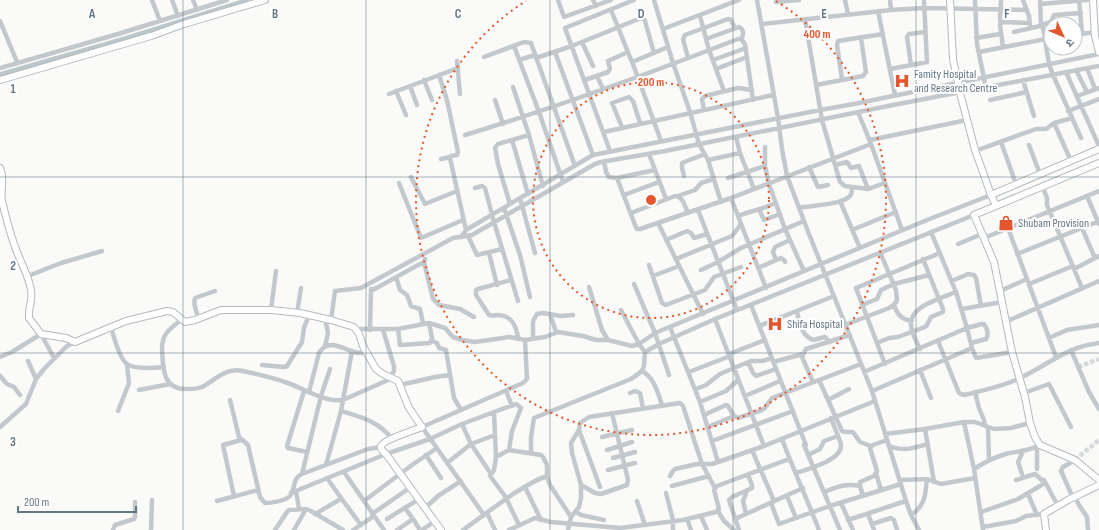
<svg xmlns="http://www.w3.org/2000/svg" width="1099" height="530" font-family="'Sofia Sans Condensed','Noto Sans Devanagari',sans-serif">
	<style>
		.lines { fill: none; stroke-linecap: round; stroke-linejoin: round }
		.canal { stroke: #bbc7cb; stroke-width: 4 }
		.street-tunnel { stroke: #d5d9db; stroke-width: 4.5; stroke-dasharray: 4.5 2; stroke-linecap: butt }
		.secondary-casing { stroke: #b3babf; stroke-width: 8 }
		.street { stroke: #c3c8cc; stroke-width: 4.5 }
		.secondary { stroke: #fff; stroke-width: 6 }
		.grid { fill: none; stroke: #657683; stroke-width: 1; stroke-opacity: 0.55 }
		.ring { fill: none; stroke: #e4572e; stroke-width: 2; stroke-dasharray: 2 4 }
		.labels { text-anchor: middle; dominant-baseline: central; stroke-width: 4; stroke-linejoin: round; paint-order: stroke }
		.poi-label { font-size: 12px; fill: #657683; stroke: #fff; text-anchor: start }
		.grid-label { font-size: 13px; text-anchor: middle; font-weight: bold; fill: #657683; stroke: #fff; stroke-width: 4; stroke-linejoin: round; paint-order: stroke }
		.centre { fill: #e4572e; stroke: #fff; stroke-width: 2 }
		.ring-label { font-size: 12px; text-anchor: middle; font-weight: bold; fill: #e4572e; stroke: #fff; stroke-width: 4; stroke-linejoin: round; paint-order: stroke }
	</style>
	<rect width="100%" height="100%" fill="#fafaf8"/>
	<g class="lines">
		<path class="canal" d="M0,74l126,-36 121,-38"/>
		<path class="street-tunnel" d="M1078,367l21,-8
			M1075,460l24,-20"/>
		<defs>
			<path id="secondary" d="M950,0l3,59 7,34 15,57 16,45 5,10
				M1093,0l2,36 4,16
				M0,80l151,-44 33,-12 81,-24
				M1099,163l-125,52 20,47 18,90 13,45 5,26 5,14 5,8 35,15 24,20
				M0,168c5,10 0,22 2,33 4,17 9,36 15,51 5,13 12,25 14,38 2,10 -3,18 -2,28l12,16 25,4 9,4 51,-21 41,-10 6,1 12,10 10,-2 26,-10h50l29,3 31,7 23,7 5,7 4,12 13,23 7,5 15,7 11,27 13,19c-7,3 -39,13 -41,19 -1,4 3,6 5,8l55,76
				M991,195l108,-46
				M1046,530l-2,-16 24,-14 31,-15"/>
		</defs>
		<use href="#secondary" class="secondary-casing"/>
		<path class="street" d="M152,0l8,21
			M172,0l6,16
			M193,0l4,10
			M558,0l6,17 47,-17
			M593,0l3,6
			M654,0l19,63 17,49 9,32 9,16 13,42
			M757,0l21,118 4,31 5,27 22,58 63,157 34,110 5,14 8,15
			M845,0l3,14
			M890,0l1,10
			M975,0l2,44 9,44
			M1001,0l-1,20 1,2
			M1023,0l6,16 1,9
			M1040,0l1,26
			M1079,0l3,33
			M776,2l23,-2
			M1040,4l47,-4
			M611,10l25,62 25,69
			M878,11l17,84
			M700,16l9,34 15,41
			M805,19l17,101 18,62 5,4 23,3 17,-6
			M0,21l17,41
			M762,24l129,-14 33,-2 103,2
			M1041,25l10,-3 3,-7 27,-2
			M663,29l76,-29
			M1014,32l26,-6 3,1 6,37 4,11 28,63
			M1075,35l20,-3
			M976,38l24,-4
			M706,39l33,-12c5,2 5,8 2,12
			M582,42l11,24
			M514,46l25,66 24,70
			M1003,47l-3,-22 1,-3 29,1
			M555,52l38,103
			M979,52l72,-14
			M484,57l40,-15 7,1 44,123
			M536,58l36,-12 69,-28 3,1 1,2 9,32
			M688,58l-5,-19 2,-4 43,-16 3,1 4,8
			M519,60l16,-5
			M713,60l33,-12
			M457,61l3,33
			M632,62l36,-15
			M911,65l-4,-28 2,-3 16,-2
			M0,68l118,-34 109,-34
			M1087,68l8,21
			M716,69l31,-12
			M890,69l37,-7 -3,-62
			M1076,70l11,22
			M1066,72l33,74
			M439,75l8,25 11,52 -1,3 -6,1 -1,2 16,72
			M597,76l6,13
			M842,79l-5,-34 1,-4 45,-7
			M424,80l8,20
			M585,80l23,-8 2,-3 -2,-8 20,-9
			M1023,80l11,36
			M816,85l47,-9 3,-4 -5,-34
			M410,86l7,19
			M513,87l16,48 14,51
			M396,91l10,24
			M389,94l69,-26
			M1077,96l22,-8
			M495,100l8,24
			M990,100l37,-8
			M704,110l-2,-11 3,-3 33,-8 14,2
			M1068,111l31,-12
			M858,112l13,32 31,86
			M1054,123l17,38
			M622,127l-10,-24 17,-6 4,4 7,22
			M604,132l169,-37
			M465,135c92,-28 183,-61 273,-96h3l4,5 8,56
			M736,137l4,16 14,36
			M512,140l16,54
			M870,140l97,-20
			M1001,142l15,42
			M1029,145l11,29
			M765,147v19l4,18 16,45 19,42
			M610,151l-45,-123 69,-28
			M975,151l61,-22h10l8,-6 18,-5
			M649,154l17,45
			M441,159l9,-2
			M708,160l32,-7
			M604,161l2,11 3,5 8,1 18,47 2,4h3l91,-31 140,-54
			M835,165l12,-3 4,6 8,-2 9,23
			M809,167l9,20 10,-2
			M684,176l-2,-8v-5l23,-9
			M411,177l14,27 32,-13
			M617,178l38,-8
			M728,178l37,-12
			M399,183l22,55 42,-18
			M1042,185l5,13v7l35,83
			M475,188l7,-2 3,2 9,34 24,79
			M624,195l35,-13
			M678,196l17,-6 6,-7 13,-4
			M1087,196l12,28
			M520,198l15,55
			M731,198l35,90
			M840,201l20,47
			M510,204l-12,-40 -3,-16 3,-4 31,-9
			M504,208l16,47 10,42
			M799,208c12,-3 43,-3 51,-12 2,-2 2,-5 2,-9
			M759,209l5,11 16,-6
			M698,210l39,100
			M631,213l44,-17c8,0 10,11 13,17
			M738,216c13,-5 25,-7 38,-13
			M658,223l45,91
			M1008,228l48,129
			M1082,228l13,30
			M852,230l44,-18
			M931,232l25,60 11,36 15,-4h2c3,4 5,10 2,15l-15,4
			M468,236l9,19 25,-6
			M461,237l5,-7 127,-75 227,-45 34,-6 245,-50
			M984,238l115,-47
			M666,240l21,-9 4,2 3,5 13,-4
			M958,244l24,-10
			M489,253l8,32
			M1017,254l82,-33
			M676,259l56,-23 9,-12
			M776,260l-3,-8 2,-5 15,-7
			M424,262l9,37 6,6 21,4 14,8
			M649,265l13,38 4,2 39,-15 9,-13 27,-10
			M758,268l23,-10 3,2 1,2
			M1074,269l25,-13
			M701,270l17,-8 23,-14 63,-27
			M28,276l33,-13 41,-12
			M653,276l26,-10
			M396,277l4,13 7,5 4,11 9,3 3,14
			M511,280l-33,9 -2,1v5l13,20c4,1 6,0 10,0 13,1 17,11 19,22
			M952,281l16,-7 6,1 2,3 5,28
			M634,284l21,49 14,42
			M1029,284l44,-18
			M589,287l13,43 6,10
			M371,291l49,-27 4,-2 1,-3
			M1000,291l27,-12
			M751,305l55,140
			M862,305l15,-6 4,-9 13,-6 35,-9
			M894,305c3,9 7,14 17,16
			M962,309l40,-7
			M271,310l5,-39
			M621,310l18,34 6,8
			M797,311c2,11 4,24 16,29l12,-3 5,5
			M297,313l4,-25
			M550,314l6,18
			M199,318c-3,-6 -6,-13 -4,-20l20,-7
			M325,318l3,15 -3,13
			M715,319l49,127
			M181,320c-11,9 -19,13 -19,29 1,18 0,41 25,40 5,0 10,0 15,-2 14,-7 23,-20 41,-16 14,3 28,6 42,11 16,5 40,21 58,18l45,-20 6,-9v-5l-11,-36
			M331,320l4,-29 26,-3 92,-50 19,-3 123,-71 6,-2 64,-11 233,-47 201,-38
			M1005,322l94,-41
			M845,325l44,-17 5,-3 3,-5 -1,-10 -16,-38
			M759,326l75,-30
			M670,327l30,75 18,60
			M111,328c3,8 8,30 15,35 7,7 28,5 38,4
			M356,329h42l31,-6 16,5 8,9 9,3 13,2 35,-5 15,3 2,39 -4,4 -101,44 62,88
			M398,329l2,16 30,-2 2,-5 -3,-15
			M370,330l1,-41
			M1049,338l18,-8 32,-5
			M533,339v-18l4,-7 6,-1 18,3 12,-1
			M525,340l20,-3 13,-5 25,4 13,4h12l24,6 7,-2 16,-11 272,-113 64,-25
			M432,341l5,2 2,5 7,2 8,48 7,12
			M938,341l21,52 2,1 4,1c18,-5 36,-8 53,-16 29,-13 47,-32 81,-36
			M877,343l12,-5 9,-1 27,-10 2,-2 4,-8 12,-5v-3l-20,-50
			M920,349c-3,-7 -9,-16 -9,-24 -2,-19 31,-27 45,-33
			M1071,350l18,42 10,17
			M729,354l36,-14
			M0,357l12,-5 29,-18 13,24
			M28,361l8,18
			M748,362l5,11 3,3 20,-7
			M773,362l30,-8
			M885,364l-29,-76 84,-35
			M262,365l22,2 3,-1 15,-24 2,-14 5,-13
			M920,370l11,28
			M642,371c12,6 16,22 20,34
			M689,372l41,-16
			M864,372l103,-44 5,20 4,10 36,-6
			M0,376l7,8 7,3 6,8
			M819,380l23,51 4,1h7l7,10 11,4
			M813,382l-11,-25 4,-8 44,-14
			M400,385l35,-8 15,-2
			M696,389l10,-4 14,-11 14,-6 17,-7h11l10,-3
			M139,390l31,-6
			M304,391l-17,55 1,2 19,4
			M506,391l6,15
			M872,391l100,-43
			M309,392l10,-39c9,-15 22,-5 35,-1 4,1 8,1 13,1
			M975,392l4,16 5,12 1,6
			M630,393l5,-2 5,2 3,15
			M1024,393l25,-9 22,43
			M745,396l35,-15
			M230,400l9,37 9,8 12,52 5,6c6,0 20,-2 25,-7 6,-8 2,-18 12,-22l66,-25 13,-2
			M828,400l21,-11
			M700,402l26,-11 12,-11
			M118,411l11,-28 -2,-18
			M341,411c19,6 38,10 51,28
			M494,412l1,23
			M704,415l22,-10 2,1 6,10 4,2 24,-8 3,-2 7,-10 89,-34
			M964,422l10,47
			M462,424l9,20 20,30
			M0,427l26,-23 10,-25 8,-10 23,-23 8,-4
			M708,427l26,-11
			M988,428l1,31
			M925,429l9,53
			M579,430l21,57
			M885,434l40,-5 39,-7h11l19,7 17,-1 19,-5
			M602,437l30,-7
			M782,439c11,30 25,60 37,91
			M712,441l81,-30
			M804,445l36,85
			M889,446c17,6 22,2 39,-2
			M1037,447v22
			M509,450l32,5 2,2 4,8v11l3,9 21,32 -3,13
			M607,450l25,-8
			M752,450l22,51
			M531,453v-16l3,-19 97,-39c17,-11 12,-10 14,-27l14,-8 56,-25 259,-104
			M426,455l15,23
			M808,455l12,-6 4,-8 14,-5
			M613,458l22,-6
			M447,463l24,-19 24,-9 1,22
			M326,465l15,-54 11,-60
			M608,470l27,-7
			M344,472l40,58
			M796,473c12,-4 46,-13 45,-28 -2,-9 -7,-18 -10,-27
			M876,473l5,17
			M302,474l19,-78 9,-27
			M1022,474l-4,-12 5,-11
			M670,476l3,-5 2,-2 22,-5h15l6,-2 46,-16 111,-45
			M900,480l27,-1 14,5 34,-6
			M1044,480l14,26
			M581,485l14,8 6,1 26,-9 1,-5 -16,-67
			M672,486l37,-10
			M525,487l16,33
			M296,491l3,18
			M824,492c13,-5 22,-9 36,-6
			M291,493l95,-39 44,-15 32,-15 54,-20 5,4 -9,23 -3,19 -13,7 -2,13 -4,6 15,20 14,29
			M666,493l7,27v10
			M1028,494l9,21
			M234,496l-11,-51 18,-5
			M787,496l9,22
			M863,496l-3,-10v-4l14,-6 3,-5 -7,-23 3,-3 14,-5
			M1075,497l4,8 8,12 1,13
			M341,498l20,27
			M1073,498l-12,-27 2,-4 12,-7
			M217,501l41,-11
			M364,501l48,-36 25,-17
			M637,501l8,24
			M771,503l8,21 51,-18 71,-22
			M841,503l12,27
			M425,508l13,-12 23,-15
			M718,511l6,10 10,9
			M576,512l5,3 23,5
			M981,512l37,-13 27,-16 -10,-9 -19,6
			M487,513l8,17
			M315,514l24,-14 2,-2 -14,-20
			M372,514l39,-27
			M746,514l-3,-13 4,-10
			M868,514l6,16
			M911,515c15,-10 14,-20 16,-36
			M701,516l6,14
			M571,517l8,-10 2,-9v-13l-9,-32 -1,-10 8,-13 1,-7 9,-6 91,-14 3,3 19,58 13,24
			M387,519l32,-20
			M413,519l7,11
			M687,519l4,11
			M735,519l68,-31
			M848,520l58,-19
			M872,524l19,-6 3,2 3,10
			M983,527l33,-6 10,-5 18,-2
			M113,530l2,-5 19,-6 1,-2v-15
			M151,530l1,-30
			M275,530l12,-18 2,-2 17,-1 5,2 32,19
			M294,530l12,-21
			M353,530l21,-14
			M397,530l16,-11 -8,-11
			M422,530l13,-9
			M463,530c23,-16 58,-45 84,-54
			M509,530l26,-12 16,4 69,6 63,-8 33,-8 3,-3 -5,-19 3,-4 72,-27
			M739,530l-10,-30 3,-3 20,-9v-3l-4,-10
			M983,530l-9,-61c11,-7 20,-12 32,-15 11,-3 24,-3 34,-9"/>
		<use href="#secondary" class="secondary"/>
	</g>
	<path class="grid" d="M183,0v530M366,0v530M550,0v530M733,0v530M916,0v530M0,177h1099M0,353h1099"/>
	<g class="ring">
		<circle cx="651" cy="200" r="118"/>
		<path d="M776 1A235 235 0 1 1 526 1"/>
	</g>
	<defs>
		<symbol id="hospital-bare" viewBox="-9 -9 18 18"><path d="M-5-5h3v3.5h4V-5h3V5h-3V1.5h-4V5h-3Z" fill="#e4572e" stroke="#fff" stroke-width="2.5" paint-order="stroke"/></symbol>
		<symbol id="shop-bare" viewBox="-9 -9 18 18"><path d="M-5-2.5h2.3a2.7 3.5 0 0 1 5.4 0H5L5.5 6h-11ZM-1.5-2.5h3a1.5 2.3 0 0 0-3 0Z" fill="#e4572e" stroke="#fff" stroke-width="2.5" paint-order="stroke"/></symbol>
	</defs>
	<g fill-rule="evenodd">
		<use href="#hospital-bare" x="891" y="70" width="22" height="22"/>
		<use href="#shop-bare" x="995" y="212" width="22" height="22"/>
		<use href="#hospital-bare" x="764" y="313" width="22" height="22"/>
	</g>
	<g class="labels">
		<g class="poi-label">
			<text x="914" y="74">Famity Hospital<tspan x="914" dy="14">and Research Centre</tspan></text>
			<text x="1018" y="223">Shubam Provision</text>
			<text x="787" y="324">Shifa Hospital</text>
		</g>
	</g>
	<g class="grid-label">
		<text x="92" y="18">A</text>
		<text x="275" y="18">B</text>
		<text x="458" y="18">C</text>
		<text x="641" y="18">D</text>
		<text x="824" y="18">E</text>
		<text x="1007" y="18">F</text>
		<text x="13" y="93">1</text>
		<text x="13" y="270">2</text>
		<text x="13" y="446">3</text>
	</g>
	<circle cx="651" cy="200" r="6" class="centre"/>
	<g class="ring-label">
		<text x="817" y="38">400 m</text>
		<text x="651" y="86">200 m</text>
	</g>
	<g transform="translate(1063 36) rotate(134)"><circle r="19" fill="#ffffff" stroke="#c1c8cd"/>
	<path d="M0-3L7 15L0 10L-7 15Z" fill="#e4572e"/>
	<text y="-6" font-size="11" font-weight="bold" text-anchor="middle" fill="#657683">उ</text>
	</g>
	<path d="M18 506v6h118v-6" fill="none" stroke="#657683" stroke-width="2"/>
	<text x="24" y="506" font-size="12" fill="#657683" stroke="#ffffff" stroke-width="3" paint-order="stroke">200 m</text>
</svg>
